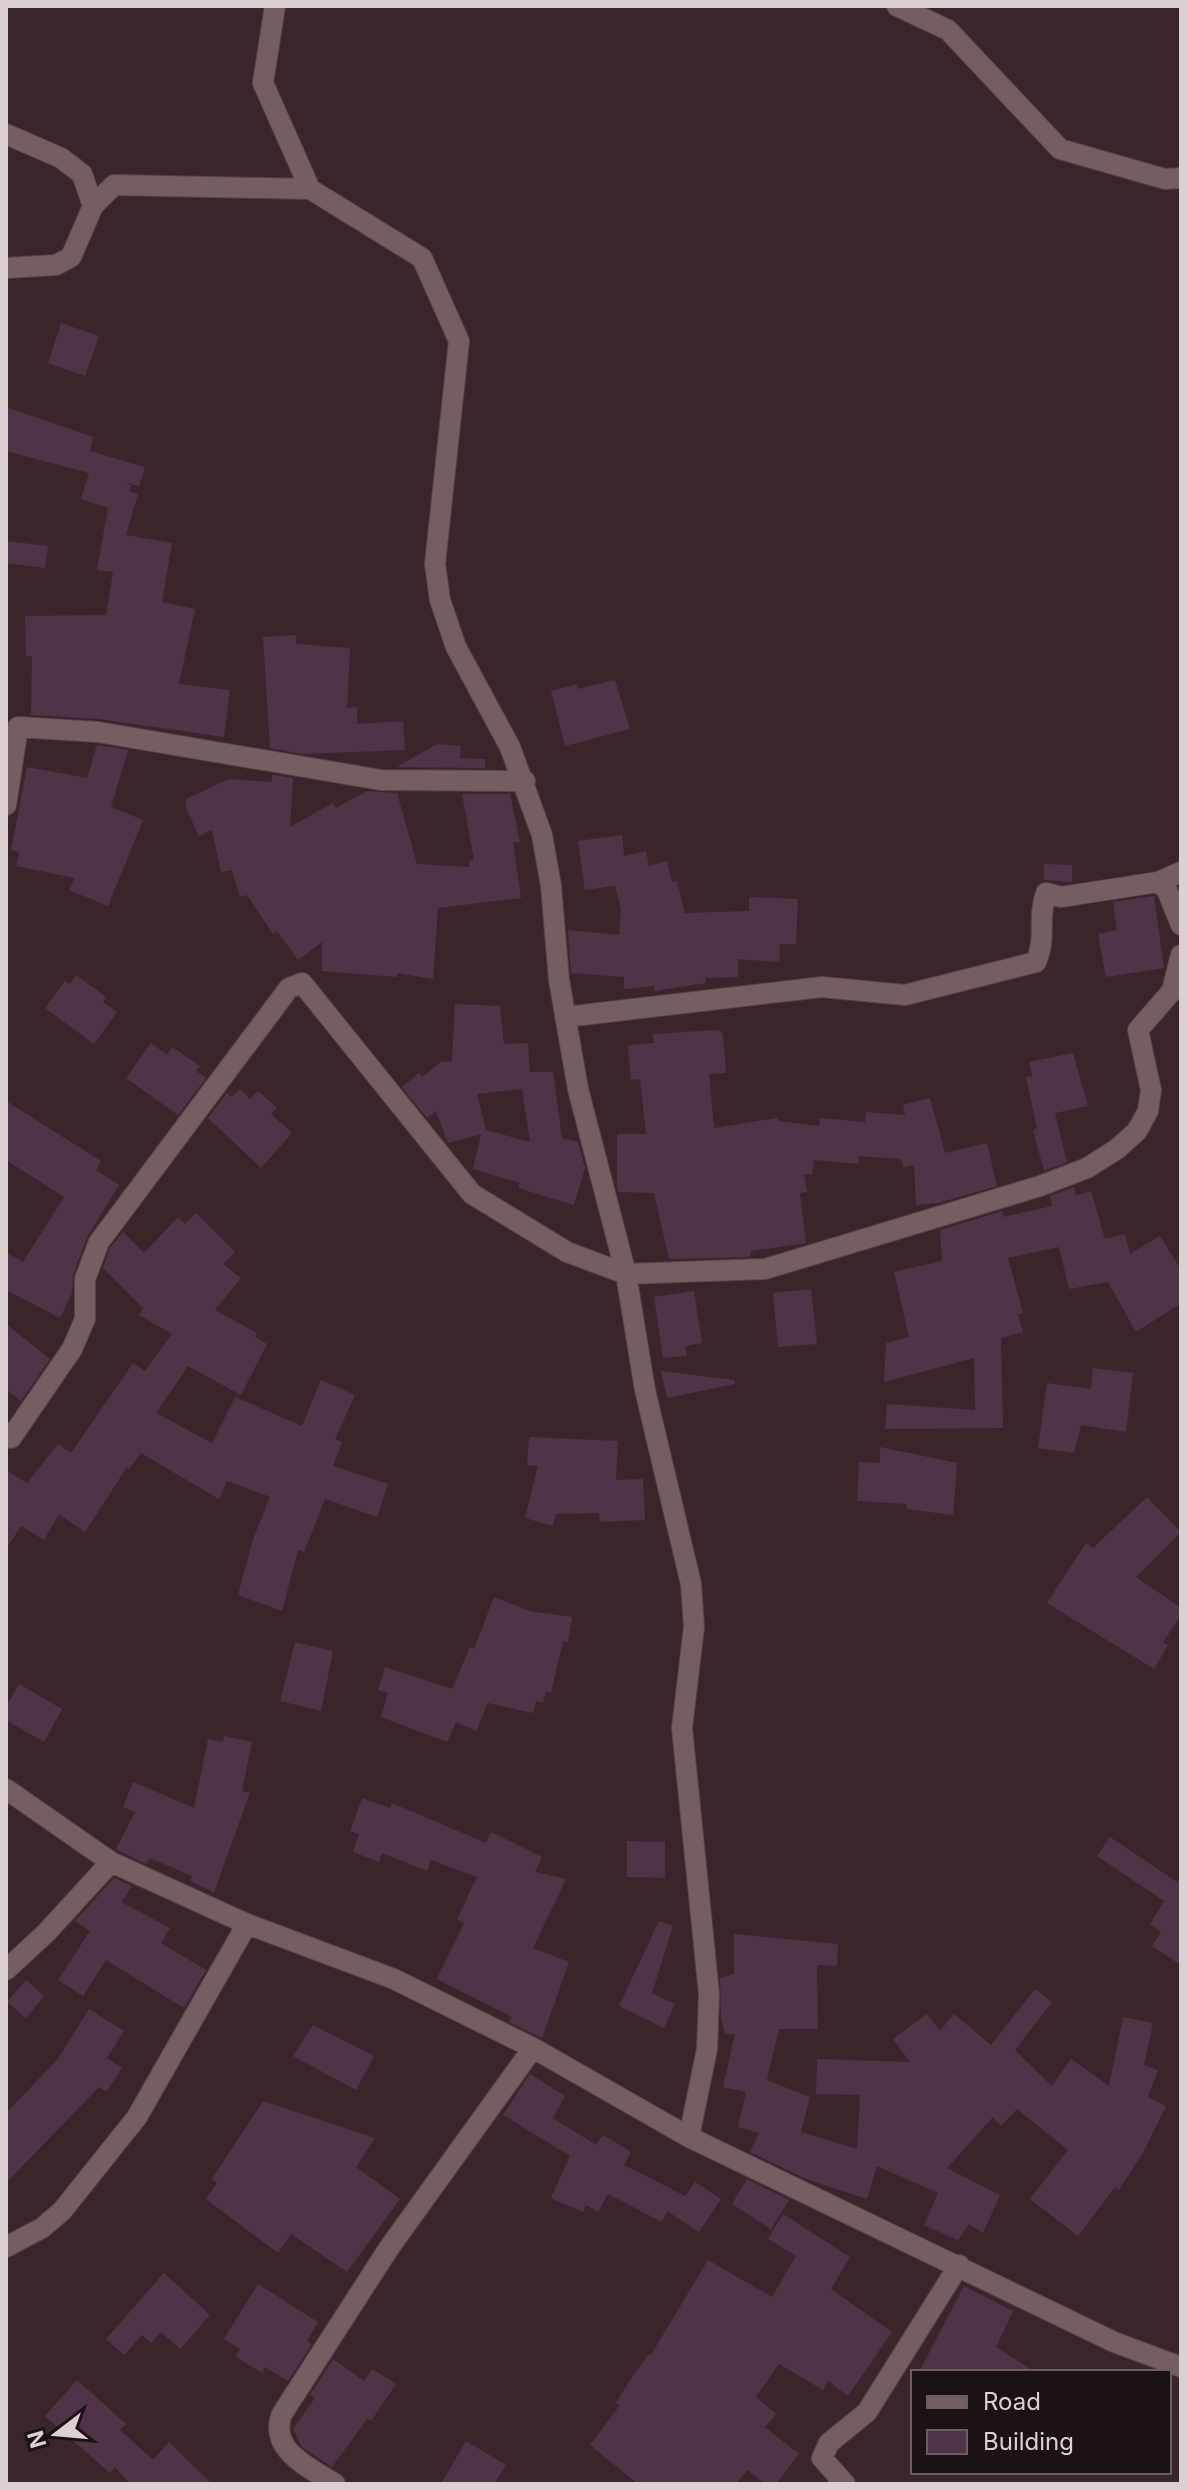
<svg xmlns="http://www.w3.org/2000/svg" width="1187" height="2490" font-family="Inter,sans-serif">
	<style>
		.building { fill: #4f3447; fill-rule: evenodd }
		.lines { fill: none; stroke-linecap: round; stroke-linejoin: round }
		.street-casing { stroke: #554548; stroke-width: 22 }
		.street { stroke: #755e62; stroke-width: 20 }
	</style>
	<rect width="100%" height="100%" fill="#3a262a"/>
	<path class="building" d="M61,323l38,13 -14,40 -37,-13z
		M6,407l87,30 -3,14 55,16 -6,19 -15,-4 7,3 -3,6 10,3 -12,41 46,8 -10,59 33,7 -16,75 51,6 -6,47 -125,-18 -68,-4 1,-59h-6l-1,-40 81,-1 7,-43 -16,-2 11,-62 -27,-9 8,-26 -83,-22z
		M6,541l42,5 -3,22 -39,-5z
		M296,635v9l54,4 -3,60 10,-1v17l46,-3 2,29 -102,4 -33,-6 -7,-111z
		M615,680l15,49 -65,17 -14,-55 26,-7 1,5z
		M437,744l24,2 -1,12 25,1v9l-88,-1z
		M97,745l31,5 -17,57 32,13 -35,86 -39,-16 6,-12 -59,-12 3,-14 -8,-2 16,-83 60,11z
		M272,775l21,3 -3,49 43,-24 3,5 31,-17 30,2 20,71 52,3v-6l5,-1 -12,-66h48l10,48h-7l8,56 -83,10 -5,71 -36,-6v4l-75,-6v-29l-24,18 -21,-29 -4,3 -26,-39 -7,2 -8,-27 -11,2 -9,-42 -13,6 -13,-28v-9l43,-20 43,3z
		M622,835l2,21 22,-5 3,15 18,-5 5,21 5,-1 8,32 64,-2v-14l49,2 -2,45h-16l-1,18 -41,-3v18l-33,1 1,5 -52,8v-5l-30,3v-12l-53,-4 -3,-43 51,5 2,-26 -6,-23 -30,4 -7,-49z
		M1044,864l28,1v17l-28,-2z
		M1154,896l10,72 -58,9 -8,-43 19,-4 -4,-28z
		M76,975l30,22 -3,5 14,10 -23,32 -49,-36 20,-27 5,3z
		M455,1004l45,2 4,38 24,-1 2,29h23l9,66 16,4 7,26 -11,37 -56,-17 2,-5 -47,-14 8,-35 -33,9 -12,-32 -9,7 -25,-31 17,-14 3,4 19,-15 11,-1zM522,1089l8,53 -44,-12 -9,-36z
		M718,1030l5,4 3,39 -17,1 5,54 63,-10 1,3 41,5 1,-8 45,4 1,-10 39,3 -2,-10 27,-7 15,55 42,-10 10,43 -59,17 -22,2 -2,-40 -11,2 -2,-8 -42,-3v8l-45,-4 -2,15 -8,-1 3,18 -7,1 6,50 -55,8 -1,6 -81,2 -15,-66 -36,-1 -1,-5v-53h29l-6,-55 -9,1 -3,-35 26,-2 -1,-9z
		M151,1043l16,12 5,-8 28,19 -4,5 10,7 -28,37 -52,-37z
		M1073,1053l15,53 -33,7 12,49 -23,9 -11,-41 4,-2 -11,-51 6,-1 -3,-14z
		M240,1089l10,10 8,-8 19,17 -6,6 21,19 -31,35 -53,-50 19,-25 5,4z
		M6,1101l95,60 -5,9 23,15 -32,52 -14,38 -1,18 -12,25 -54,-28v-38l17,10 41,-65 -58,-37z
		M1074,1187l2,9 15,-5 14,48 20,-5 5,20 30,-18 21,34v33l-45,29 -28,-50 -39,7 -10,-42 -51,11 15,55 -5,1 5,18 -22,6 2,90 -118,1 2,-25 88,6 -1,-52 -90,24 2,-39 23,-6 -15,-65 48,-11 -2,-31 62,-19 1,6 49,-11 -2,-10z
		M196,1213l39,39 -12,12 18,14 -26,32 42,23 -2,4 12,7 -26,51 -53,-29 -32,47 56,30 23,-46 67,29 19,-46 34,15 -20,44 7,3 -9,24 55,18 -11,33 -52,-18 -21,53 -6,-2 -16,61 -44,-16 15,-56 17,-42 -43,-16 -8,18 -78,-46 -12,16 -2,-2 -42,65 -26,-18 -15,26 -23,-14 -15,23v-79l21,13 31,-39 13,9 62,-90 12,8 27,-37 -33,-19 4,-7 -40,-40 7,-20 13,-16 21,21 34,-36 7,7z
		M811,1289l6,55 -39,3 -5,-54z
		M694,1291l8,52 -17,3 2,10 -24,2 -9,-61z
		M6,1324l44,35 -29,42 -15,-12z
		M1093,1368l40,5 -7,59 -45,-7 -7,28 -36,-5 9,-65 44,6z
		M661,1371l73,9 1,4 -68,14z
		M529,1437l89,4 -2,39 27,-1 2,41 -45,2 -1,-9 -43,1 -3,12 -28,-8 13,-52 -11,-1z
		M880,1447l77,16 -4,52 -47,-6 1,-5 -50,-3 2,-39 21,1z
		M1147,1497l34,35 -45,45 45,31v7l-18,27 5,3 -14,24 -107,-66 39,-60 7,5z
		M494,1597l35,14 43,6 -4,25 -5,-1 -12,52 -5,-2 -3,12 -7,-2 -3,12 -45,-10 -12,28 -20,-9 -9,20 -66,-25 7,-24 -10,-3 7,-23 67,22 18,-42 4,2z
		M295,1642l38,9 -12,60 -41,-10z
		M19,1684l43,25 -18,33 -38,-22v-13z
		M224,1736l28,6 -10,49 8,2 -36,99 -24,-11 2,-5 -42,-18 -4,6 -30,-15 19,-37 -12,-5 10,-25 61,26 14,-69 15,3z
		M362,1798l28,10 2,-5 94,40 5,-11 51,25 -7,15 31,7 -33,69 36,14 -27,76 -33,-16 3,-5 -75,-38 27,-56 -7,-4 20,-42 -46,-17 -4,11 -45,-18 -3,9 -26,-10 6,-18 -9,-3z
		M1110,1837l67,45 4,-6v89l-29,-19 9,-14 -11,-8 14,-23 -67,-45z
		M627,1841l38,1v36l-38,-1z
		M114,1878l18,8 -11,16 49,26 -9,15 45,27 -22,38 -78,-48 -23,36 -25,-16 32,-49 -15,-10z
		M659,1921l14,5 -21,67 23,11 -11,24 -45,-22z
		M734,1934l104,10 -1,22 -20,-1 1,64h-39l-12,51 43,17 -9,35 56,17 3,-54 -44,-1 1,-35 93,3 -17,-23 34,-25 13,17 14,-17 37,31 44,-56 17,13 -37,48 37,36 19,-27 38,27 14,-69 30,6 -9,42 14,5 -10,27 18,9 -22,45 -25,39 -4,-3 -37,49 -48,-37 38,-49 -51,-41 -16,17 -8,-9 -46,51 53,27 -17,38 -14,-9 -11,16 -34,-15 14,-32 -61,-27 -10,33 -61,-20 -56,-27 9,-19 -21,-6 8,-35 -23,-5 12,-53h-10l-4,-16 -1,-40 14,-4z
		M26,1980l18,16 -18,22 -19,-16z
		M89,2009l35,22 -17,27 15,10 -16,24 -7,-5 -93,96v-70l52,-54z
		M313,2025l61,31 -18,34 -63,-34z
		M530,2074l35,22 -12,22 43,27 7,-10 28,17 -7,13 61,31 10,-14 26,17 -22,33 -32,-21 -5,11 -54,-28 -10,18 -12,-7 -3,7 -32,-14 19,-42 -67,-41z
		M263,2101l112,37 -19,29 44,32 -53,73 -56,-38 -13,19 -72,-54 11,-16 -5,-4z
		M747,2179l42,21 -18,29 -39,-25z
		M783,2214l67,43 -19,32 61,43 -44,64 -20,-15 -5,9 -44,-26 -23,33 20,17 -11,13 34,27 -23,30h-11l-17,-14 -13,14h-97l-48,-39 30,-40 -4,-2 18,-29 15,-20 2,1 57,-95 64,37 24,-41 -28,-17z
		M164,2273l46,42 -30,34 -19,-17 -10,11 -9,-8 -18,20 -18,-16z
		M258,2284l60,38 -11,19 5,3 -24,37 -23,-14 -3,6 -27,-17 5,-7 -16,-10z
		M964,2286l49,25 -17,36 39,25h-116z
		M333,2359l31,22 8,-12 24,15 -25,37 -4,-2 -35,48 -30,-20 -9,-18 22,-31 -5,-3z
		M77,2380l49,44 -6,6 33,30 16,-18 43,42h-82l-15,-17 -5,6 -65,-57z
		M466,2441l40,24 -12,19h-53z"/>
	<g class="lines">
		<defs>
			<path id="street" d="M275,6l-12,77 47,106 112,69 37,83 -24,223 5,36 16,47 54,100 32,88 9,51 8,94 19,109 48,185 19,116 46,194 3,43 -12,101 27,266 -2,55 -18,88
				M897,6l51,24 112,119 105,30 16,-1
				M6,134l55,24 21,16 11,32
				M6,268l50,-3 15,-8 22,-51 21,-21 196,4
				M6,805l12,-78 80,5 283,48 144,1
				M1158,882l9,8 14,35
				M565,1017l257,-30 83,8 131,-33c11,-25 1,-43 10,-69l15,4 97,-15 23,-10
				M6,1433l5,5 61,-89 13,-30v-40l14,-37 190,-254 13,-5 170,211 95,58 59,22 139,-5 275,-83 47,-18 30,-19 20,-18 11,-20 3,-21 -13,-60 34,-39 9,-36
				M6,1789l105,73 136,62 147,55 139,69 156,89 425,205 67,25
				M6,1970l40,-37 65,-71
				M6,2247l36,-19 20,-17 75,-94 110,-193
				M335,2484c-26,-17 -67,-34 -53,-70l107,-166 144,-200
				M845,2484l-23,-26 7,-15 38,-31 92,-147"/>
		</defs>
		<use href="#street" class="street-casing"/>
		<use href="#street" class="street"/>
	</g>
	<rect width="1187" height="2490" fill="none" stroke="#ddd0d2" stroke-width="16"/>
	<rect x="911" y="2370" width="260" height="104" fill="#1b1214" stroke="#695e60" stroke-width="2"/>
	<rect x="927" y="2396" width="40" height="12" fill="#755e62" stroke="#695e60" stroke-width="2"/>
	<text x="983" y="2410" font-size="24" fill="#ddd0d2">Road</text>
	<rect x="927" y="2430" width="40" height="24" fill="#4f3447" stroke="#695e60" stroke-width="2"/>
	<text x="983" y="2450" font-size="24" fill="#ddd0d2">Building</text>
	<g transform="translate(56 2434) rotate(254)" stroke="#1b1214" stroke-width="6" paint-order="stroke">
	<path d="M0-6L14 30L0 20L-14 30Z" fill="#ddd0d2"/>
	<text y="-12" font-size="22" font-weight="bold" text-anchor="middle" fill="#ddd0d2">N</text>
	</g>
</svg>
